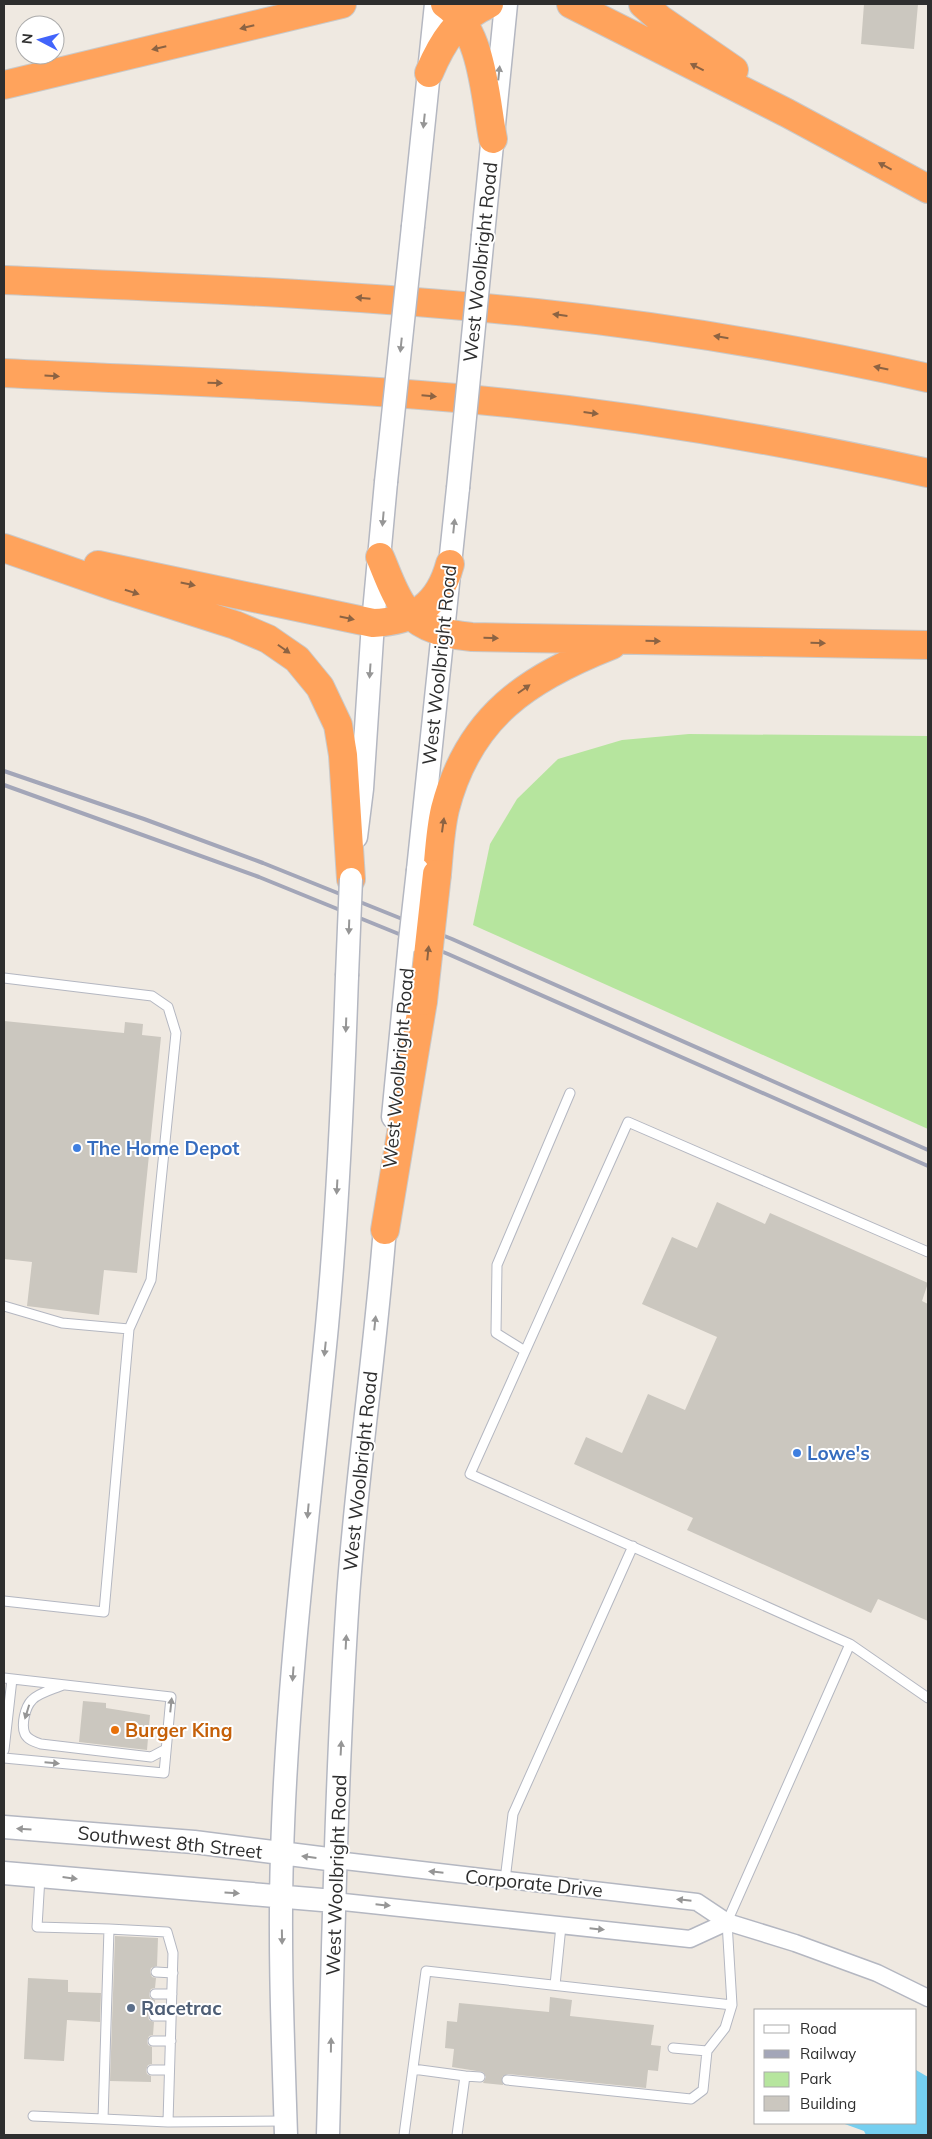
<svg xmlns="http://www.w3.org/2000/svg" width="932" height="2139" font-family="Mulish,sans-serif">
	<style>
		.green { fill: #b6e59e }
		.water { fill: #75cff0 }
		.building { fill: #cbc7bf }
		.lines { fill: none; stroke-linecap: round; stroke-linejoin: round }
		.lane-casing { stroke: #b4b7c1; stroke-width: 11 }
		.street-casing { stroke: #b4b7c1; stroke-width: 19 }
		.secondary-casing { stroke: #b4b7c1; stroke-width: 25 }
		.highway-casing { stroke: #c9c9c9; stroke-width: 30 }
		.lane { stroke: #fff; stroke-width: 9 }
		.street { stroke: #fff; stroke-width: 16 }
		.secondary { stroke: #fff; stroke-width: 22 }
		.highway { stroke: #ffa35c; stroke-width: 28 }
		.rail { stroke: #a3a6b8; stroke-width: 4 }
		.secondary-bridge-casing { stroke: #b4b7c1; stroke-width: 25; stroke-linecap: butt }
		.highway-bridge-casing { stroke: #c9c9c9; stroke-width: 30; stroke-linecap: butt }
		.secondary-bridge { stroke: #fff; stroke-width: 22 }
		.highway-bridge { stroke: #ffa35c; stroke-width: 28 }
		.oneway { fill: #8c6343 }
		.oneway2 { fill: #969696 }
		.shop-dot { fill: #3f7fe0; stroke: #fff; stroke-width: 2 }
		.food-dot { fill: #e8710a; stroke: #fff; stroke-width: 2 }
		.service-dot { fill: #5c6f8a; stroke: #fff; stroke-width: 2 }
		.labels { text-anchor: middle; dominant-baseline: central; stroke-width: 4; stroke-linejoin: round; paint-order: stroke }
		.street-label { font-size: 19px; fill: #2e2e2e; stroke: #fff }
		.shop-label { font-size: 19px; font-weight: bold; fill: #366cbe; stroke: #fff; text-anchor: start }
		.food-label { font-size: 19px; font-weight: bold; fill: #c56008; stroke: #fff; text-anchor: start }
		.service-label { font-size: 19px; font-weight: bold; fill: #4e5e75; stroke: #fff; text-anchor: start }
	</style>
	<rect width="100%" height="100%" fill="#efe9e1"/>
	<path class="green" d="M689,734l239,2v393l-455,-204 17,-81 27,-45 41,-40 64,-19z"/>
	<path class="water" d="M916,2070l12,7v58h-62l-2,-4 -22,-8h74z"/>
	<path class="building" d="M864,4h54l-4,45 -53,-5z
		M4,1021l120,12 1,-11 18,2 -1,11 19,2 -24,236 -33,-3 -5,45 -72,-9 5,-44 -28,-3z
		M717,1202l48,22 5,-11 158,70 -6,18 6,3v317l-50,-22 -7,14 -184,-83 6,-12 -119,-54 12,-27 36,16 26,-59 37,16 32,-73 -75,-33 30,-67 25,11z
		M83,1701l23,2v5l44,7 -3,35 -68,-8z
		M115,1936l43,2 -1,28 -6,2 -1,4 2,5 4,1 -1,10 -4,1 -2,5 1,4 5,2 -1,10 -4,1 -2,5 1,4 5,2 -1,13 -4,1 -2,5 1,4 4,2v17l-4,1 -2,5 1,4 4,2v6l-41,-1z
		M28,1978l40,2v12l33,1 -1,29 -33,-2 -3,41 -40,-2z
		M550,1997l22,3 -2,16 84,9 -3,20 10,1 -3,25 -10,-1 -2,18 -138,-14 -6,3 1,8 -20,-2 3,-6 -3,-5 -31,-5 2,-18 -9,-1 2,-27 10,1 2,-19 90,9z"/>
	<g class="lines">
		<defs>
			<path id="lane" d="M4,978l148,18 16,11 8,26 -25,247 -22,49
				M928,1252l-300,-130 -158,352 380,170 78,54
				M4,1306l58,17 67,6 -25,283 -100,-11
				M525,1351l-29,-18 1,-68 73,-172
				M4,1678l167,19 -7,76 -160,-15
				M63,1685c-9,4 -25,8 -31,15 -7,7 -11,25 -7,34 3,6 10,8 16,10l110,13 15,-8
				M4,1750l8,-71
				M40,1877l-3,50 72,2 -6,190 65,3 5,-169 -6,-21 -58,-3
				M505,1880l8,-66 120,-268
				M156,1972l17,1
				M555,1985l6,-59
				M155,1994h17
				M732,2005l-5,-83 123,-278
				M154,2016h17
				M153,2041h18
				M673,2048l34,3
				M413,2069l52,7
				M152,2070h17
				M33,2116l70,3
				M168,2122l117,-1
				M404,2135l22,-164 306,34 -7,23 -18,23 -4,39 -12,9 -184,-19
				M457,2135l8,-59 15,1"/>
			<path id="street" d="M336,1860l361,42 30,20 68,21 82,30 51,25
				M334,1901l356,38 37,-17"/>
			<path id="secondary" d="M413,226l23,-222
				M483,235l23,-231
				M356,837l6,-48 11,-166 13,-141
				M418,870l40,-382
				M393,1117l17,-176
				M4,1827l190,15 142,18
				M4,1873l330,28
				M286,2135c-3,-93 -7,-187 -4,-280 5,-177 28,-353 45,-529 11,-116 16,-233 20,-350
				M328,2135c5,-179 8,-359 20,-538 9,-128 29,-255 38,-383"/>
			<path id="highway" d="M445,4c38,26 40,93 48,135
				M571,4l216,109 141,76
				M643,4l17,15 74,51
				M429,73c13,-31 28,-55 60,-69
				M4,85l338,-81
				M4,280c177,8 355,14 532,33 132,14 263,36 392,65
				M4,373c138,7 277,11 416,22 171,13 341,41 508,78
				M4,548l112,39 119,38 33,14 29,20 23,28 18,38 5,30 8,124
				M380,557c7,16 13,35 23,49 15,22 45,29 69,31l456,8
				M98,565l275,58c42,-2 66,-18 77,-59
				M437,874c2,-21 3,-44 8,-65 24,-93 83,-131 167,-164
				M385,1230l38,-229"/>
		</defs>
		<use href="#lane" class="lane-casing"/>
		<use href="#street" class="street-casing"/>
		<use href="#secondary" class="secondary-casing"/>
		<use href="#highway" class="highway-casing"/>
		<use href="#lane" class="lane"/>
		<use href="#street" class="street"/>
		<use href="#secondary" class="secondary"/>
		<use href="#highway" class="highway"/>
		<path class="rail" d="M4,771l140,48 119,44 189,76 476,211
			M4,785l255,92 189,77 480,212"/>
		<defs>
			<path id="secondary-bridge" d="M386,482l27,-256
				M458,488l25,-253
				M410,941l8,-71
				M347,976l4,-97"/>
			<path id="highway-bridge" d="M423,1001l14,-127"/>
		</defs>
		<use href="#secondary-bridge" class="secondary-bridge-casing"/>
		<use href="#highway-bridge" class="highway-bridge-casing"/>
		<use href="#secondary-bridge" class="secondary-bridge"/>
		<use href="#highway-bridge" class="highway-bridge"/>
	</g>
	<defs><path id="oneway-solid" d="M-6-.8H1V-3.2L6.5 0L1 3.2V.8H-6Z" transform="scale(1.25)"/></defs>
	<g class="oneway">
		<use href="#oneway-solid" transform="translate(247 27) rotate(166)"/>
		<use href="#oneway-solid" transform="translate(159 48) rotate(167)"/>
		<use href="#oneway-solid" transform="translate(697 67) rotate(-153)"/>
		<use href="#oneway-solid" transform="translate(885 166) rotate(-152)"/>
		<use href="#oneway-solid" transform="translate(363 298) rotate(-175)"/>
		<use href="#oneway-solid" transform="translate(560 315) rotate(-173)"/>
		<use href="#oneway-solid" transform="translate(721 337) rotate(-171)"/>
		<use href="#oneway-solid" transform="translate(881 368) rotate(-168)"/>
		<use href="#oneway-solid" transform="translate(52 376) rotate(3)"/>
		<use href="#oneway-solid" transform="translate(215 383) rotate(2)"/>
		<use href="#oneway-solid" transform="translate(429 396) rotate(5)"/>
		<use href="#oneway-solid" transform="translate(591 413) rotate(7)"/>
		<use href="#oneway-solid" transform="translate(188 584) rotate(12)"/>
		<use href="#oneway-solid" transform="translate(132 592) rotate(17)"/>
		<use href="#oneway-solid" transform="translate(347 618) rotate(12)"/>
		<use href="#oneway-solid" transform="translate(491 638) rotate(1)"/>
		<use href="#oneway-solid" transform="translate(653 641) rotate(1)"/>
		<use href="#oneway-solid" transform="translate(818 643) rotate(1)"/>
		<use href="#oneway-solid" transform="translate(284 649) rotate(35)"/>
		<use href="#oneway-solid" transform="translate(524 689) rotate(-35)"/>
		<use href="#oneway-solid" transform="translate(443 825) rotate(-82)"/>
		<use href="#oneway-solid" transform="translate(428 953) rotate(-84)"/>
	</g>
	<g class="oneway2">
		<use href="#oneway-solid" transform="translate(499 73) rotate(-84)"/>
		<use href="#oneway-solid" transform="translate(424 121) rotate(96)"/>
		<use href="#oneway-solid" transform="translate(401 345) rotate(96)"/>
		<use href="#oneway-solid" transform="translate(383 519) rotate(95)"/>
		<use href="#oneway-solid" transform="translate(454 526) rotate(-84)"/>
		<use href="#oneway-solid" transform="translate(370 671) rotate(94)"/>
		<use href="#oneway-solid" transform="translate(349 927) rotate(92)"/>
		<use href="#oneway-solid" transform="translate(346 1025) rotate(92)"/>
		<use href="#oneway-solid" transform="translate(337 1187) rotate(93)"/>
		<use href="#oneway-solid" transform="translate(375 1323) rotate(-84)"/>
		<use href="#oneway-solid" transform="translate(325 1349) rotate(96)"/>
		<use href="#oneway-solid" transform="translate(308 1511) rotate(95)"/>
		<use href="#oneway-solid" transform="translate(346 1642) rotate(-87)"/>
		<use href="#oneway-solid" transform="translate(293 1674) rotate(94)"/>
		<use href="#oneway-solid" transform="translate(171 1705) rotate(-84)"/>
		<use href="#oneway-solid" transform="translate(27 1712) rotate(107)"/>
		<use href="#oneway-solid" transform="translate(341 1748) rotate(-87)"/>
		<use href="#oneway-solid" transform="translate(52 1763) rotate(5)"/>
		<use href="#oneway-solid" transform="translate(24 1829) rotate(-176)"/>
		<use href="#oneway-solid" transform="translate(309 1857) rotate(-173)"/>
		<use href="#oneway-solid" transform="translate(436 1872) rotate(-174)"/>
		<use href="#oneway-solid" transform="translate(70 1878) rotate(7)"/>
		<use href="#oneway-solid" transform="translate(232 1893) rotate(4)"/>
		<use href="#oneway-solid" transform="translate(684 1900) rotate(-174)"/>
		<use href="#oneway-solid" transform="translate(383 1905) rotate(6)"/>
		<use href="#oneway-solid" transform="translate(597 1929) rotate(6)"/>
		<use href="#oneway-solid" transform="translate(282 1937) rotate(89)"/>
		<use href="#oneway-solid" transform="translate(331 2045) rotate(-89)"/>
	</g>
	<g class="shop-dot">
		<circle cx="77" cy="1148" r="5"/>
		<circle cx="797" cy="1453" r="5"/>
	</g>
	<circle class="food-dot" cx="115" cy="1730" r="5"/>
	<circle class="service-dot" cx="131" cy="2008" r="5"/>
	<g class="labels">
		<g class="street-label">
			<text transform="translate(480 262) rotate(-84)">West Woolbright Road</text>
			<text transform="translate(439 665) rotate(-84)">West Woolbright Road</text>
			<text transform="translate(398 1068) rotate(-85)">West Woolbright Road</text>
			<text transform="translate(360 1471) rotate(-84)">West Woolbright Road</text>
			<text transform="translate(170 1842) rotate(6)">Southwest 8th Street</text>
			<text transform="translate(336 1875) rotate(-88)">West Woolbright Road</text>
			<text transform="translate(534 1883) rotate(6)">Corporate Drive</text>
		</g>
		<g class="shop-label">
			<text x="87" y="1148">The Home Depot</text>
			<text x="807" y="1453">Lowe's</text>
		</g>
		<g class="food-label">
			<text x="125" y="1730">Burger King</text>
		</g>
		<g class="service-label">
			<text x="141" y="2008">Racetrac</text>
		</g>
	</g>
	<rect width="932" height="2139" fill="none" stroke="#2e2e2e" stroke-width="10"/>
	<rect x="754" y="2009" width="162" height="115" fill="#ffffff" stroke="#ababab"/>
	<rect x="764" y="2025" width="25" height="8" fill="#ffffff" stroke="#ababab"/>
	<text x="800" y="2034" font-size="15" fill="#2e2e2e">Road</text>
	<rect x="764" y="2050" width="25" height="8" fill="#a3a6b8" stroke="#ababab"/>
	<text x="800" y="2059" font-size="15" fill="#2e2e2e">Railway</text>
	<rect x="764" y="2072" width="25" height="15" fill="#b6e59e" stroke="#ababab"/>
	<text x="800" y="2084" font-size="15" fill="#2e2e2e">Park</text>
	<rect x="764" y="2096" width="25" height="15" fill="#cbc7bf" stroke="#ababab"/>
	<text x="800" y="2109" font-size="15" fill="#2e2e2e">Building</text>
	<g transform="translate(40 40) rotate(276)"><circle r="24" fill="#ffffff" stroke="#ababab"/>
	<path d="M0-4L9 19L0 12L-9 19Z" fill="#4264fb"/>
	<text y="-8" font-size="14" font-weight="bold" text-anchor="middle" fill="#2e2e2e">N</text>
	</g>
</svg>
